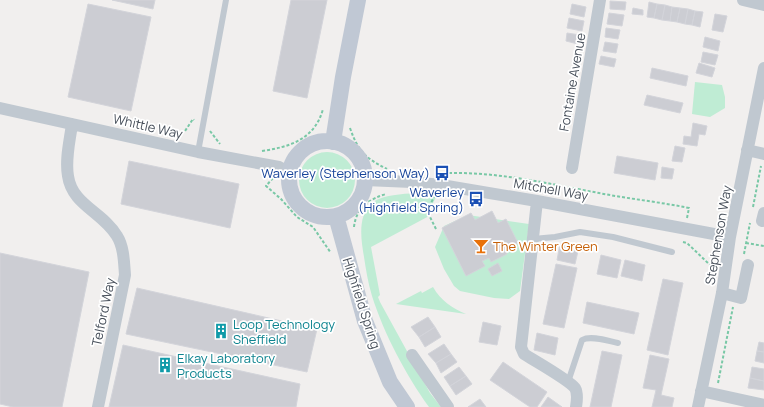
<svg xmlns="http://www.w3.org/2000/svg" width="764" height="407" font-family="Manrope,sans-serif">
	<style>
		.green { fill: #bfecd4 }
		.building { fill: #cccdd3; stroke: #d3d4da }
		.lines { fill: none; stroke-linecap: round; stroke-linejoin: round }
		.path { stroke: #79c8a6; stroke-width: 2; stroke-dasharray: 3 2; stroke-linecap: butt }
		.service { stroke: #c0c8d0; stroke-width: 6 }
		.minor { stroke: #c0c8d0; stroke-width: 12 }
		.secondary { stroke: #c0c8d4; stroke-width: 16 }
		.labels { text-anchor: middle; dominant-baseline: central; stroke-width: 3.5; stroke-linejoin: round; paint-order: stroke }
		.street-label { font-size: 13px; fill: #48505b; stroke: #fff }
		.transit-label { font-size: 13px; fill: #164399; stroke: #fff; text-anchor: end }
		.food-label { font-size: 13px; fill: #c56008; stroke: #fff; text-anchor: start }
		.culture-label { font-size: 13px; fill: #0d838f; stroke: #fff; text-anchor: start }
	</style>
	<rect width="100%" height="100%" fill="#f1efee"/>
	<path class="green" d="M695,82l27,3 3,12v11l-15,9 -18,-3z
		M299 180a28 28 0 1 1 56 0a28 28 0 1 1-56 0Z
		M415,193l22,2 -8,16 2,4 -60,32 9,48 -2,2 2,5 50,91 11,14h-12c-23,-32 -45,-73 -57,-111 -4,-13 -6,-26 -8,-39 -3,-18 -7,-42 9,-55 10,-7 30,-8 42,-9z
		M468,215l61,9 -9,67 -11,8 -15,-1 -34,-7 -6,-5 -10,-17 -9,-22 9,-21z
		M433,287c8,14 19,21 33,27l-70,-10 25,-13 1,2z"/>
	<path class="building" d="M112,0h43l-2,9z
		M291,0h36l-20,98 -34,-7z
		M610,1l16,1 -1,8 -15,-1z
		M649,2l8,2 -3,14 -7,-1z
		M88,4l63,13 -20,94 -63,-14z
		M572,4l14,3 -2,10 -14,-3z
		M657,4l8,1 -3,15 -8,-2z
		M665,5l7,2 -2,14 -8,-1z
		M672,7l8,1 -3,14 -7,-1z
		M633,8l10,2v5l-11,-1z
		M680,8l8,1 -3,15 -8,-2z
		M688,9l7,2 -3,14 -7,-1z
		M695,11l8,1 -3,15 -8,-2z
		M609,13l15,2 -2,11 -15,-2z
		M715,14l12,2 -4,16 -11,-2z
		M569,18l15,3 -2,10 -15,-3z
		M606,28l14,2 -2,9 -13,-2z
		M567,33l13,2 -2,9 -12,-3z
		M705,37l15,4 -2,10 -15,-4z
		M605,42l13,2 -2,9 -13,-2z
		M703,52l15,3 -3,10 -14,-3z
		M601,56l15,3 -2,8 -15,-3z
		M699,63l16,5 -3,9 -16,-4z
		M652,68l36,8 -2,10 -36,-8z
		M647,95l36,8 -3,10 -36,-8z
		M693,123l14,3 -2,9 -6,-1 -2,12 -14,-2 1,-8 7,1z
		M675,146l10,2 -3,14 -10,-1z
		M617,156l41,7 -3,17 -41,-7z
		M129,161l110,23 -9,44 -109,-24z
		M662,167l12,2 -2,10 -11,-1z
		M492,211l6,12 8,-4 12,24 -13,7 2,4 -16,8 -2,-4 -7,3 3,5 -19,10 -24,-48 29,-15 4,7z
		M560,244l19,3 -4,17 -18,-4z
		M0,253l89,19 -27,135h-49l-13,-3z
		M601,255l20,5 -4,18 -20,-4z
		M625,260l20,5 -3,16 -21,-5z
		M498,263l4,8 -10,5 -4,-7z
		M556,264l21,4 -13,60 -21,-4z
		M663,279l20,4 -15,72 -21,-5z
		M137,288l180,41 -10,43 -181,-38z
		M587,302l52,11 -5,21 -51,-11z
		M428,317l7,10 -16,10 -8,-10z
		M483,322l18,4 -4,19 -18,-3z
		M435,327l6,10 -16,10 -6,-10z
		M537,333l21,5 -3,17 -21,-5z
		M759,342l5,1v9l-7,-1z
		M444,344l7,10 -15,9 -8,-9z
		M123,345l177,39 -4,23h-187z
		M602,351l20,4 -11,52h-21z
		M757,351l7,1v11l-9,-2z
		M451,354l6,8 -16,11 -5,-10z
		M650,355l19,4 -8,36 13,3 -2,9h-20l4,-17 -13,-2z
		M503,362l44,30 -10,15h-7l-40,-27z
		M459,367l7,9 -16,10 -6,-9z
		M752,367l12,2v12l-14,-3z
		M466,376l6,8 -16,11 -6,-9z
		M750,378l14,3v9l-16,-2z
		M548,397l14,10h-21z
		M480,399l6,8h-18z"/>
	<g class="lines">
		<path class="path" d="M350,128c8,23 15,30 37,41
			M210,131l10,13
			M176,135l9,-4 8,-12 1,1
			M262,151c28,-4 53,-12 61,-42
			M449,173c51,-1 101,11 150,20 30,6 61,9 90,15l-2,10
			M273,178l-7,8 15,13 16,18 16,10 18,26
			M435,195l-8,16 9,18
			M753,207l8,-41
			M354,227c2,-19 15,-28 32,-33
			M683,242l4,1 22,21 5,1
			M746,243l18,3
			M744,254l6,-31
			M718,383l15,-76"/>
		<path class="service" d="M198,152l28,-152
			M533,239l22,-2 25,-5 33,5 59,15
			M568,382l14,-42c9,-5 26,1 36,3"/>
		<path class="minor" d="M743,0l21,5
			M0,108l198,44 81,15 11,6
			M72,124c-2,16 -7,35 -4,52 4,29 35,36 49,60 7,11 7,27 8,39l-27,132
			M747,150l17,4
			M572,168l28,-168
			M365,180l47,2 29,3 96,16 193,36
			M537,201l-16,146 3,7c11,7 45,26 51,34 3,5 2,13 1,19
			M762,221l2,-8
			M722,293l19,5 7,-33
			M412,355l36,52
			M701,391l63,14
			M698,407l24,-114 8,-56 34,-169"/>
		<path class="secondary" d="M289 179a38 38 0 1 1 76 0a38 38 0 1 1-76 0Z
			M333,142l10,-65 15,-77
			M336,216l29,105 25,61 17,25"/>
	</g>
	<defs>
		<symbol id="bus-bare" viewBox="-9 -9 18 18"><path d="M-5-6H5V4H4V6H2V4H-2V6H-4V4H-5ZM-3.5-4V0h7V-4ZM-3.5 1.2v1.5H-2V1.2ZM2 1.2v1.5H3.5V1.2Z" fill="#1a4fb4" stroke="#fff" stroke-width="2.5" paint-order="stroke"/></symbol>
		<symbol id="bar-bare" viewBox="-9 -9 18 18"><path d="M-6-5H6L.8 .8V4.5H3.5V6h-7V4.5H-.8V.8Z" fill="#e8710a" stroke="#fff" stroke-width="2.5" paint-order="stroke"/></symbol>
		<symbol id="building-bare" viewBox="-9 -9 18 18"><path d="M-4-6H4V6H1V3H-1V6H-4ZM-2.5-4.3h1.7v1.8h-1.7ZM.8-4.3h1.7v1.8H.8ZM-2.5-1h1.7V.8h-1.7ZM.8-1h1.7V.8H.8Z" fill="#0f9aa8" stroke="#fff" stroke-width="2.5" paint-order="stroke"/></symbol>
	</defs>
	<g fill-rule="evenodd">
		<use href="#bus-bare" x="431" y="162" width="22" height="22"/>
		<use href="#bus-bare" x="465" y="188" width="22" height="22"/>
		<use href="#bar-bare" x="470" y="235" width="22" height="22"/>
		<use href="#building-bare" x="210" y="320" width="22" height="22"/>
		<use href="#building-bare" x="154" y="354" width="22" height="22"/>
	</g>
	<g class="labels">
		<g class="street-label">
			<text transform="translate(572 82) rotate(-80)">Fontaine Avenue</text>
			<text transform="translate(148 126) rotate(13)">Whittle Way</text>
			<text transform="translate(551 189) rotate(10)">Mitchell Way</text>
			<text transform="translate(718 235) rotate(-80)">Stephenson Way</text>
			<text transform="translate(362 303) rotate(72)">Highfield Spring</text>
			<text transform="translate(103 312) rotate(-78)">Telford Way</text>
		</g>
		<g class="transit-label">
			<text x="430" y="173">Waverley (Stephenson Way)</text>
			<text x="464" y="192">Waverley<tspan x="464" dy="15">(Highfield Spring)</tspan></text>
		</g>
		<g class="food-label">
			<text x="493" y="246">The Winter Green</text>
		</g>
		<g class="culture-label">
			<text x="233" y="324">Loop Technology<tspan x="233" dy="15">Sheffield</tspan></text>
			<text x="177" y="358">Elkay Laboratory<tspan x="177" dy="15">Products</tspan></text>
		</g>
	</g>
</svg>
